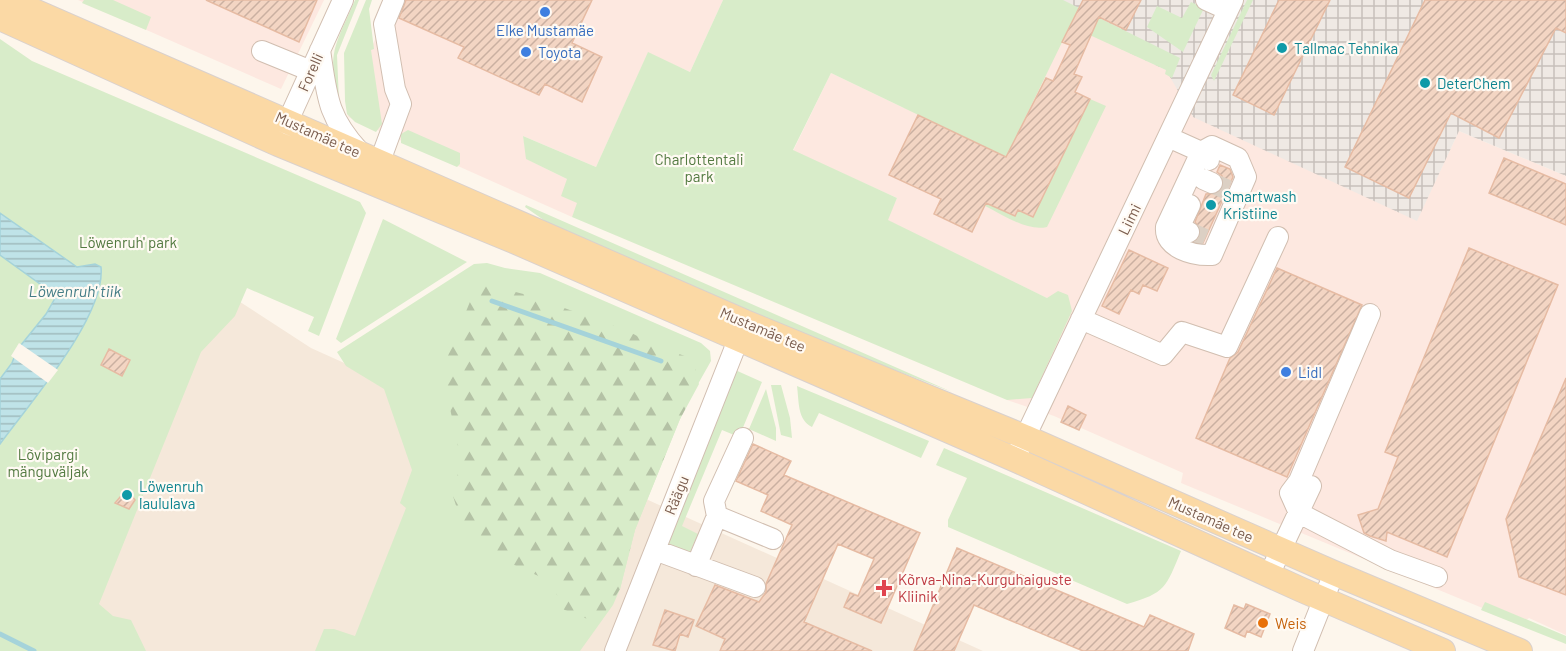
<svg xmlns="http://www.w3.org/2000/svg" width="1566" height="651" font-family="Barlow,sans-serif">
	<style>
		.residential { fill: #f5e8da }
		.commercial { fill: #fde8e0 }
		.industrial { fill: url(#industrial-grid) }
		.green { fill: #d8ecc9 }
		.forest { fill: url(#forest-firs) }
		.water { fill: url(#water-rules); stroke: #a5d3da; stroke-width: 1.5 }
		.pier { fill: #fdf6ec }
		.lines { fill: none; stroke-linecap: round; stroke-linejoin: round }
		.stream { stroke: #a5d3da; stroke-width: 5 }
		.building { fill: url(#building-hatch); stroke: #e6bba3; stroke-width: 1.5 }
		.minor-tunnel { stroke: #dcd0c4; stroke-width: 20; stroke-dasharray: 20 10; stroke-linecap: butt }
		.minor-casing { stroke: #d1beb0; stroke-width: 22 }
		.major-casing { stroke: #dad1cd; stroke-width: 26 }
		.minor { stroke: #fff; stroke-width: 20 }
		.major { stroke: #fbd9a5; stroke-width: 24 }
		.shop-dot { fill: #3f7fe0; stroke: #fffaf3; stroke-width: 2 }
		.culture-dot { fill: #0f9aa8; stroke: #fffaf3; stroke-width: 2 }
		.health-dot { fill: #e0444e; stroke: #fffaf3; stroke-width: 2 }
		.food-dot { fill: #e8710a; stroke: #fffaf3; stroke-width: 2 }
		.labels { text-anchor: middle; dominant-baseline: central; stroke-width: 4.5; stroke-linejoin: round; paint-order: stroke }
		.shop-label { font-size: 15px; fill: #366cbe; stroke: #fffaf3; text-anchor: start }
		.culture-label { font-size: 15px; fill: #0d838f; stroke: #fffaf3; text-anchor: start }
		.street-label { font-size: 15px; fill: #7a5c4d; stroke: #fffaf3 }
		.park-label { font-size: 15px; fill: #537a41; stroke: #fffaf3 }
		.health-label { font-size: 15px; fill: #be3a42; stroke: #fffaf3; text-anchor: start }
		.food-label { font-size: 15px; fill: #c56008; stroke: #fffaf3; text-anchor: start }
		.water-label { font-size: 16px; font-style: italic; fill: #437c86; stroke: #fffaf3 }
	</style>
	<defs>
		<pattern id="industrial-grid" width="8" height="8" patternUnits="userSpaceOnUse" patternTransform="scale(1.5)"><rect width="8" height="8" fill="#efe9e4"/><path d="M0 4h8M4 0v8" fill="none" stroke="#c7c0bb"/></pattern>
		<pattern id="forest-firs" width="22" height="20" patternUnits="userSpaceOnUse" patternTransform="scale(1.5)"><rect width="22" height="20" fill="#d8ecc9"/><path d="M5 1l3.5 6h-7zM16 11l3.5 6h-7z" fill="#b4c2a5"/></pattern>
		<pattern id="water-rules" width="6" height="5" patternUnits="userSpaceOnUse" patternTransform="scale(1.5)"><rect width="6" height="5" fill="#bfe3e8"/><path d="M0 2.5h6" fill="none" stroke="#a0bbbe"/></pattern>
		<pattern id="building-hatch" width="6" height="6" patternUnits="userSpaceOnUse" patternTransform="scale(1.5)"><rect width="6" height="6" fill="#f3d5c3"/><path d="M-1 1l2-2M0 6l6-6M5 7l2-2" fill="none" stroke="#cab0a1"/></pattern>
	</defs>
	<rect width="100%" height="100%" fill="#fdf6ec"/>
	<path class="residential" d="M0,146l311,202 672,303h-983z"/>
	<path class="commercial" d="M78,0h246l-43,89z
		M393,0h330l-33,72 -42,-19 -52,114 -73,-31 4,23 40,20 11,24 -6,14 -224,-100 -2,-13z
		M1041,0l22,42 20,10 8,-17 75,35 251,150 42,-89 107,45v459l-37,-17 -8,6 -340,-141 2,-10 -129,-57 -47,-16 48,-98 -168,-82 10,-22 -104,-47 38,-78 73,35z"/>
	<path class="industrial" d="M1041,0h525v176l-107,-45 -42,90 -224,-104 -27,-47 -96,-45z"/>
	<path class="green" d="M84,0h29l38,17 -5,13 -64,-27z
		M355,0h4l-22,55 2,46c-13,-48 -3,-57 16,-101z
		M366,0h6l-3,9 5,40 -3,1 11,74 -6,8 -21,-10 -8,-8 -2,-13 -1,-48z
		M723,0h340l117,58 -8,20 -7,-4 1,-4 -96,-44 -64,131 -175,-84 -38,77 104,48 -9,22 159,78 11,-7 10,4 4,16 -40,87 -25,2 -435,-183 5,-14 -16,-7 6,-17 -41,-20 -3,-23 73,31 52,-115 42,20z
		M1247,0h6l-39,81 -3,-6z
		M1191,2l13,6 -21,44 -36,-25 10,-21 25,12z
		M0,39l32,22 328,141 6,11 -47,123 -11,-5 6,-14 -67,-29 -12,28 -34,36 -102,252 14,12 18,4 15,31h-146z
		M1090,99l16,7 -59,121c-20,5 -45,-13 -62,-21l1,-3 29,13 3,-6 15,7z
		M408,130l52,23v11l-3,3 -56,-24v-9z
		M526,205l426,187 -140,-54 -254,-108 -33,-23z
		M383,219l84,43 -126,81 -5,-4z
		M487,263l18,5 35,5 161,70 9,8 1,10 -26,46 -50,123 -15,59 -7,16 -33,46h-265l9,-22h10l21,7 51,-128 -6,-5 12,-33 -28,-81 -38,-23 -9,-14 137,-88z
		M733,369l29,13 -23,55 -17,-7 -40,96 16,8 -8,18c-9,1 -18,-2 -22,-10z
		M771,385h10l9,33 2,20 -11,-3z
		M797,386l132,55 -8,17 -102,-45 -7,14c-15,-7 -13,-27 -15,-41z
		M766,389l10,39v13l-27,-12z
		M944,448l237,103c-15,36 -15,42 -54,53l-179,-77v-7l19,-42 -31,-13z
		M1485,602l81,34v8l-85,-34z"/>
	<path class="forest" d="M477,282l54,14 97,35 20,11 47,18 1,10 -3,2 6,12 -20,37 -44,109 -15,59 -16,25 -9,8 -35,-14 -6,-25 -75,-34 -17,-25 -10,-31 9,-29 -1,-8 -18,-86 32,-78v-7z"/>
	<path class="water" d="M0,213l77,54 18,-3 6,3c5,49 -72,137 -101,177v-65l12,-16 5,-13 29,-36 8,-14 -3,-8 -51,-37z"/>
	<path class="pier" d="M19,343l39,27 -10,13 -37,-27z"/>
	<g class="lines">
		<path class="stream" d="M492,301l169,60
			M0,634l34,17"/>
	</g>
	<path class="building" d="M206,0h111l-18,42z
		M406,0h186l-20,43 30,14 -20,45 -37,-18 -6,11 -81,-37 6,-11 -65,-29z
		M1083,0h58l-15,30 -27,-13 -25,57 8,3 -7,15 15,7 -57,118 -15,-7 -3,6 -29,-13 -14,29 -38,-18 7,-15 -52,-24 29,-60 88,42 40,-79 7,3 17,-36 -8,-3z
		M1279,0h51l-56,115 -41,-20z
		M1425,0h141v33l-10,-5 -57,110 -48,-25 -42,85 -64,-31z
		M1504,158l62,26v41l-77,-32z
		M1220,165l10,4 3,8 -30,66 -7,-1 5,-11 -6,-9 11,-28 13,-1 4,-6 -1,-11 -5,-4z
		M1469,248l89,37 -111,272 -60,-25 -1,9 -16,-5 -6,-3 -6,-18 20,-6 20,-52 -13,-5z
		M1129,250l39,18 -11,23 -14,-6 -4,9 -8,-4 -12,24 -17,-8z
		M1277,268l85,37 -75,172 -91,-39 34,-80 8,-6z
		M109,349l21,11 -8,16 -21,-11z
		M1566,378v217l-47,-18 -13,-58z
		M1068,406l18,9 -7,15 -18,-8z
		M753,444l38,17 -7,14 136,58 -39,90 -37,-16 6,-14 8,3 16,-37 -36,-15 -34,78 68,29h-152l5,-12 -29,-13 19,-41 44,17 7,-10v-8l26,-59 -31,-14 7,-16 -32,-14z
		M127,489l8,11 -6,9 -14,-6z
		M957,548l187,79 6,-12 44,19 -6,17h-105l-109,-46 -20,46h-40z
		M1246,604l24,10 -9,23 -14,-6 -2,6 -20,-9 9,-23 10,4z
		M665,610l29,10 -6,17 -8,-3 -5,17 -22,-6z"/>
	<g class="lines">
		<path class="minor-tunnel" d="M1212,183l16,7
			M1189,232l16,7"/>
		<defs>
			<path id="minor" d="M1206,0l22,10
				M320,50c7,46 7,66 39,101
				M262,51l49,20
				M282,134l61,-134
				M1168,137l40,18 1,5
				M1212,146l26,12 8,19 -34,78c-19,1 -48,-7 -46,-28l35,-75z
				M380,161l21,-57 -6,-15 -11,-65 10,-24
				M1203,179l9,4
				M1189,232l-10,-4 11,-23
				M1370,314l-71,167 -9,12 9,20 91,47 47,17
				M1081,319l82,36 19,-23 45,15 51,-110
				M1019,450l214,-450
				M717,516l-3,-15 29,-63
				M655,550l100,37
				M696,566l21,-50 56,23
				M1269,575l42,-89
				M615,651l123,-311
				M1303,651l31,-78"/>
			<path id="major" d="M9,0l736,322 280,115 309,136 186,78
				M0,18l278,126 238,98 500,218 286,130 141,61"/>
		</defs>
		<use href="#minor" class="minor-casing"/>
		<use href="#major" class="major-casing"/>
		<use href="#minor" class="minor"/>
		<use href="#major" class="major"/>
	</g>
	<g class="shop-dot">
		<circle cx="545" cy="12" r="6"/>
		<circle cx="526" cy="52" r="6"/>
		<circle cx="1286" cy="372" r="6"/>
	</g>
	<g class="culture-dot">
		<circle cx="1282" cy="48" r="6"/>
		<circle cx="1425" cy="83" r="6"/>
		<circle cx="1211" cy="205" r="6"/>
		<circle cx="127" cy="495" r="6"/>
	</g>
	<path class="health-dot" d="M881 579h6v6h6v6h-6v6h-6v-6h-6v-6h6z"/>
	<circle class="food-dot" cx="1263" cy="623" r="6"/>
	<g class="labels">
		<g class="shop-label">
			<text x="545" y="30" text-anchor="middle">Elke Mustamäe</text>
			<text x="538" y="52">Toyota</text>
			<text x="1298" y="372">Lidl</text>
		</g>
		<g class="culture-label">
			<text x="1294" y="48">Tallmac Tehnika</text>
			<text x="1437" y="83">DeterChem</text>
			<text x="1223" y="196">Smartwash<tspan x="1223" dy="17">Kristiine</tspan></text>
			<text x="139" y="486">Löwenruh<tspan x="139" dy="17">laululava</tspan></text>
		</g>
		<g class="street-label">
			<text transform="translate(310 72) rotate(-66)">Forelli</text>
			<text transform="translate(318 134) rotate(24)">Mustamäe tee</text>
			<text transform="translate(1129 219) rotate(-64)">Liimi</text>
			<text transform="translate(763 329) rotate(23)">Mustamäe tee</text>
			<text transform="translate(676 495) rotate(-68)">Räägu</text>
			<text transform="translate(1211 519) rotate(24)">Mustamäe tee</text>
		</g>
		<g class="park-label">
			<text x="699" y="159">Charlottentali<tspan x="699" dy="17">park</tspan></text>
			<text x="128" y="242">Löwenruh' park</text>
			<text x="48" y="454">Lõvipargi<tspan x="48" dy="17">mänguväljak</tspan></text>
		</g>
		<g class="health-label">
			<text x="898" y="579">Kõrva-Nina-Kurguhaiguste<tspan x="898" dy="17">Kliinik</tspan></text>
		</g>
		<g class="food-label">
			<text x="1275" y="623">Weis</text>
		</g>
		<g class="water-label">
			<text x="75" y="290">Löwenruh' tiik</text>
		</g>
	</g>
</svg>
